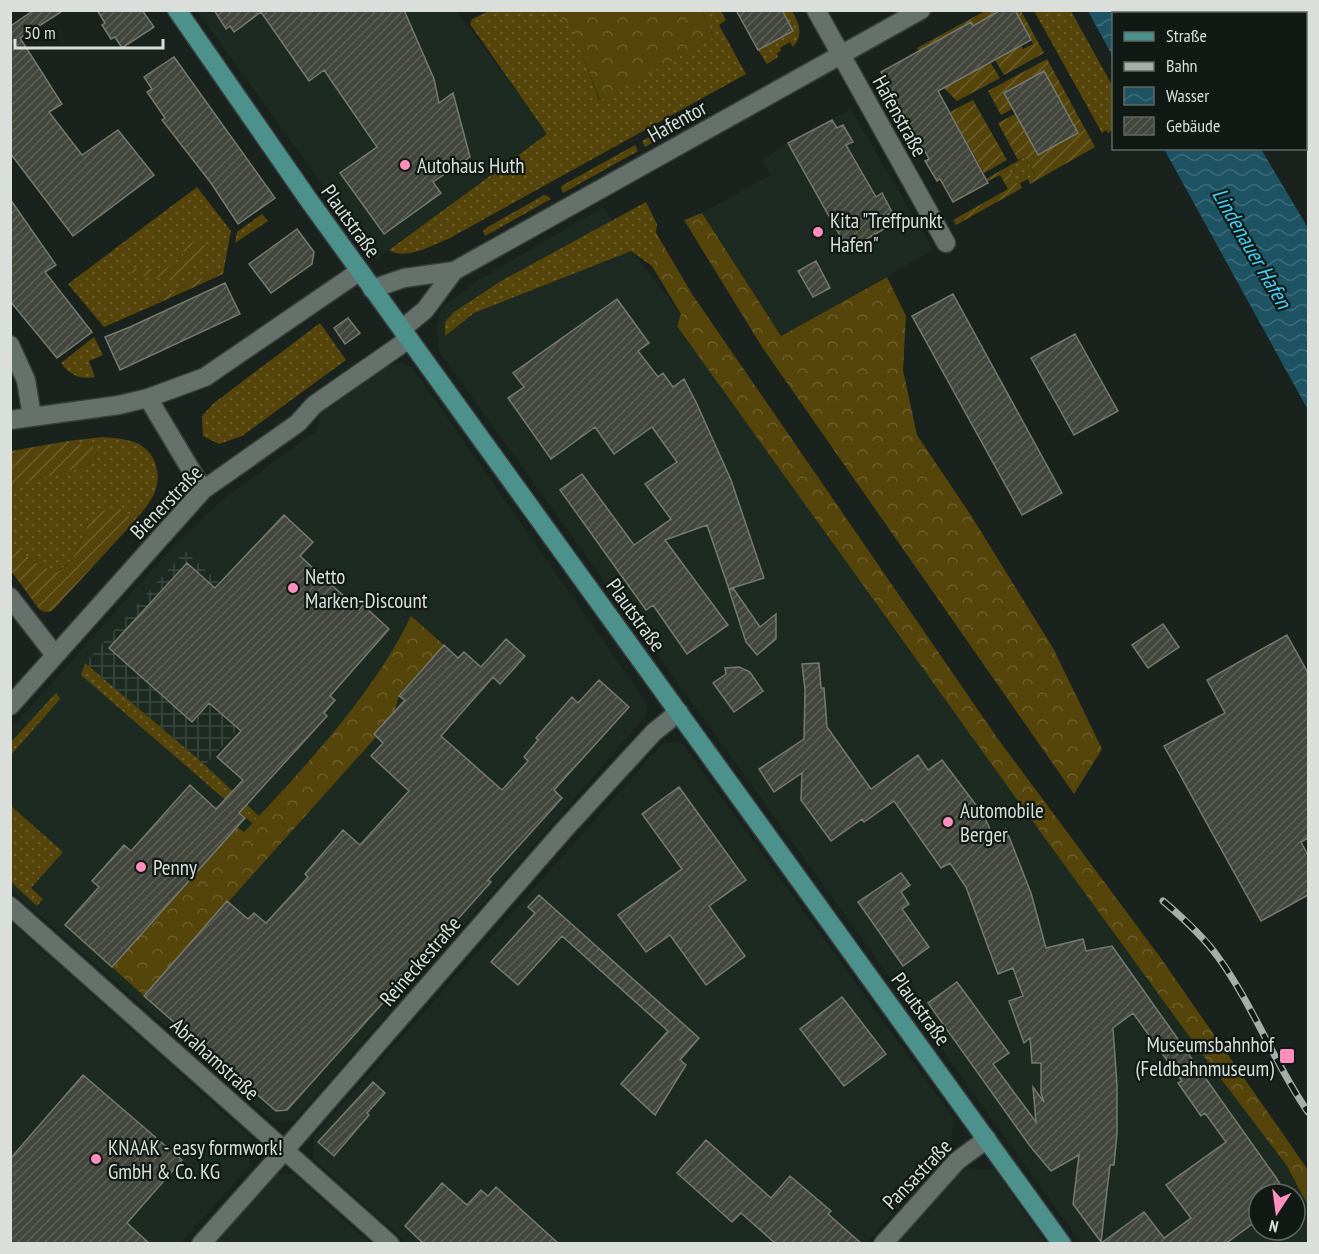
<svg xmlns="http://www.w3.org/2000/svg" width="1319" height="1254" font-family="'PT Sans Narrow',sans-serif">
	<style>
		.built { fill: #1c2a21; fill-rule: evenodd }
		.industrial { fill: url(#industrial-grid) }
		.grass { fill: url(#grass-dots) }
		.forest { fill: url(#forest-crowns) }
		.garden { fill: url(#garden-furrows) }
		.water { fill: url(#water-waves) }
		.building { fill: url(#building-hatch); stroke: #767a70; stroke-width: 1.5 }
		.lines { fill: none; stroke-linecap: round; stroke-linejoin: round }
		.minor-casing { stroke: #383e3a; stroke-width: 21 }
		.major-casing { stroke: #383e3a; stroke-width: 21 }
		.minor { stroke: #67716b; stroke-width: 18 }
		.major { stroke: #4c918b; stroke-width: 18 }
		.rail-casing { stroke: #a7adaa; stroke-width: 7 }
		.rail { stroke: #111914; stroke-width: 4.5; stroke-dasharray: 14; stroke-linecap: butt }
		.poi-dot { fill: #fe8ebd; stroke: #111914; stroke-width: 2 }
		.labels { text-anchor: middle; dominant-baseline: central; stroke-width: 4.5; stroke-linejoin: round; paint-order: stroke }
		.street-label { font-size: 21px; fill: #dadfdc; stroke: #111914 }
		.poi-label { font-size: 21px; fill: #dadfdc; stroke: #111914; text-anchor: start }
		.water-label { font-size: 22px; font-style: italic; fill: #40d2fd; stroke: #111914 }
	</style>
	<defs>
		<pattern id="industrial-grid" width="8" height="8" patternUnits="userSpaceOnUse" patternTransform="scale(1.5)"><rect width="8" height="8" fill="#1c2a21"/><path d="M0 4h8M4 0v8" fill="none" stroke="#3c4841"/></pattern>
		<pattern id="grass-dots" width="8" height="8" patternUnits="userSpaceOnUse" patternTransform="scale(1.5)"><rect width="8" height="8" fill="#55450a"/><path d="M2 2h.1M6 6h.1" fill="none" stroke="#6d5f2d" stroke-width="1.8" stroke-linecap="round"/></pattern>
		<pattern id="forest-crowns" width="20" height="18" patternUnits="userSpaceOnUse" patternTransform="scale(1.5)"><rect width="20" height="18" fill="#55450a"/><path d="M2 6a3 3 0 1 1 6 0M12 15a3 3 0 1 1 6 0" fill="none" stroke="#6d5f2d"/></pattern>
		<pattern id="garden-furrows" width="10" height="10" patternUnits="userSpaceOnUse" patternTransform="scale(1.5)"><rect width="10" height="10" fill="#55450a"/><path d="M-1 1l2-2M0 10L10 0M9 11l2-2" fill="none" stroke="#6d5f2d"/></pattern>
		<pattern id="water-waves" width="16" height="10" patternUnits="userSpaceOnUse" patternTransform="scale(1.5)"><rect width="16" height="10" fill="#1e5364"/><path d="M0 5q4-4 8 0t8 0" fill="none" stroke="#3e6b7a"/></pattern>
		<pattern id="building-hatch" width="6" height="6" patternUnits="userSpaceOnUse" patternTransform="scale(1.5)"><rect width="6" height="6" fill="#42463d"/><path d="M-1 1l2-2M0 6l6-6M5 7l2-2" fill="none" stroke="#5d6058"/></pattern>
	</defs>
	<rect width="100%" height="100%" fill="#1a221d"/>
	<path class="built" d="M197,11h260l91,123 -172,125z
		M851,109l82,141 -152,86 -79,-123 68,-38 -8,-15 26,-17z
		M603,207l28,43 50,64 606,852 21,40v37h-227l-641,-890 -4,-23 5,-22 36,-27zM1259,1194h36v36h-36z
		M398,363l14,4 234,335v14l-352,405 -20,1 -263,-232v-161l163,-184 49,-46 93,-68 4,-18 57,-44z
		M664,742l19,2 271,375 -4,31 -84,93h-459l-93,-83v-24z
		M10,921l242,218 -3,28 -68,76h-170z
		M965,1168l29,1 52,74h-148z
		M275,1174h18l77,69 -157,1z"/>
	<path class="industrial" d="M185,551l117,109 -97,105 -120,-102z"/>
	<path class="grass" d="M489,11h64l19,16 27,73 115,-63 -12,-26h19l5,9 -7,5 27,49 -298,165c-16,6 -42,22 -59,11l158,-116 -77,-110 2,-5z
		M782,11h10c7,13 12,24 1,36l-3,-5 -10,6 1,3 -4,2 1,4 -11,7 -9,-14 35,-19z
		M1034,11h37l42,76v42l-5,4 -2,-3 -4,3z
		M692,114l3,5 -50,28 -3,-6z
		M635,145l3,6 -75,42 -2,-6 2,-2z
		M1025,157l10,18 -18,10 -10,-18z
		M197,187l34,44 -7,37 -64,29 -1,6 -55,24 -36,-43z
		M544,195l4,1 3,3 -66,37 -2,-5 3,-3z
		M646,202l11,22 -5,42 -21,-15 -157,62 -29,23v-14l9,-10 47,-31z
		M262,214l6,7 -33,22 2,-11z
		M320,323l26,37 -104,76 -23,8 -16,-8 -1,-20 12,-13z
		M94,337l9,18 -14,6 6,16c-15,3 -25,-2 -34,-14z
		M102,437c12,1 26,2 37,7 18,10 23,33 15,50 -5,11 -15,21 -23,31l-3,-12 -38,5c-7,18 -15,47 -35,54 -17,-7 -31,-16 -44,-30l-1,-56 76,-20 8,-6 3,-7 -4,-7 -25,-5z
		M85,663l120,102 54,51 -7,7 -171,-148z
		M56,693l4,6 -49,56v-13z
		M11,806l52,46 -32,36 12,11 -6,7 -26,-24z"/>
	<path class="forest" d="M553,11h149l12,26 -114,64 -28,-73z
		M702,213l79,123 106,-59 19,39 -3,54 14,65 55,82 81,131 49,101 -28,45 -312,-447 -78,-127z
		M655,231l37,63 306,445 162,218 148,213v36l-21,-40 -90,-119 -166,-228 -354,-493 4,-12 -29,-48z
		M411,616l33,29 -45,51 -5,16 -20,22 2,3 -232,259 -32,-29 125,-140 7,5c60,-64 129,-137 167,-216z"/>
	<path class="garden" d="M985,11h16l-28,15 -3,-4 -8,4 3,5 -13,6 -2,-3 -7,3 -12,12 -3,-4 -7,4 1,5 -1,1 -4,-7z
		M1015,11h6l23,42 -40,22 -9,-15 26,-15 2,4 10,-5z
		M1047,59l48,88 -65,37 -2,-5 7,-5 -10,-17 -7,3 -20,-37 17,-9 23,41 -34,-62 8,16 -11,6 -13,-24z
		M990,62l10,16 -43,23 -13,-13z
		M973,100l34,60 -23,13 -34,-61z
		M1007,167l10,17 3,-1 2,5 -66,37 -3,-5 55,-31 -8,-14 -12,6 -2,-2z
		M200,241l5,5c-5,13 -19,29 -34,33 -9,2 -32,-5 -43,-7l1,-4c13,1 48,5 54,-12 1,-4 1,-10 2,-14z
		M224,268l-1,6 -64,29 1,-6z
		M68,441l25,5 4,6 -3,8 -8,6 -75,20v-35z
		M120,509l8,4 3,12 -79,86 -7,1 -6,-3 -28,-38v-29c13,14 27,23 45,30 19,-7 27,-36 34,-54l15,-8z"/>
	<path class="water" d="M1180,11l2,2 -68,1 -1,43 -25,-46z
		M1164,149h97l47,79v182z"/>
	<path class="building" d="M34,10h30l-44,28 42,66 -13,8 33,43 36,-25 36,45 -81,61 -63,-83v-131l2,3z
		M97,10h45l12,17 -32,21 -7,-11 -4,2 -9,-14 3,-2z
		M214,10h190l30,69 5,24 14,-10 17,64 -37,25 8,11 -57,41 -44,-61 37,-26 -53,-77 -15,11 -48,-69 -27,20 -4,-6 -4,3z
		M736,10h46l11,21 -35,19z
		M1001,10h14l16,30 -93,51 50,92 -35,19 -13,-23 -3,2 -12,-20 4,-2 -48,-87 90,-50 2,4z
		M174,57l101,141 -37,26 -27,-41 -49,-63 3,-2 -18,-26 5,-3 -8,-12z
		M1044,71l34,62 -40,22 -34,-62z
		M832,120l5,8 6,-3 10,17 -7,3 30,52 6,-4 10,19 -6,4 5,9 -43,25 -60,-107z
		M10,199l46,66 -11,7 47,60 -35,26 -47,-57z
		M297,229l17,23 -2,12 -41,29 -22,-29z
		M816,261l14,27 -17,9 -15,-26z
		M225,283l15,31 -120,56 -15,-33 25,-10z
		M953,294l109,199 -40,22 -110,-199z
		M617,299l32,44 -11,8 20,26 5,-4 10,14 11,-8 12,23 35,78 33,98 -35,11 -22,-64 -42,15 63,85 -41,29 -34,-49 -7,5 -86,-120 22,-16 52,71 37,-26 -26,-35 32,-22 -25,-35 -38,27 -19,-27 -44,32 -43,-61 16,-11 -11,-14z
		M348,318l12,15 -15,11 -11,-16z
		M1075,334l43,77 -44,24 -43,-77z
		M284,515l29,27 -13,14 59,54 4,-5 26,24 -59,67 5,4 -11,13 3,3 -88,97 6,5 -133,149 -47,-42 34,-38 -7,-6 32,-36 7,6 59,-66 26,24 27,-29 -26,-23 24,-26 -32,-28 -17,19 -83,-74 78,-85 28,25z
		M733,588l27,39 16,-13v25l-19,16 -11,-13 -17,-52z
		M1163,624l16,23 -31,21 -16,-23z
		M1287,635l21,38v165l-7,4 7,13v40l-47,26 -97,-175 61,-33 -18,-33z
		M506,639l19,17 -25,28 -7,-7 -52,59 61,54 26,-29 -4,-4 14,-17 -2,-2 36,-41 6,6 21,-23 30,27 -75,83 8,8 -74,82 3,2 -204,228 -11,1 -132,-115 83,-95 21,18 6,-6 12,10 42,-46 -3,-3 38,-44 17,15 49,-54 -38,-35 12,-13 -9,-9 31,-34 -6,-4 45,-51 14,13 6,-6 17,15z
		M819,663l2,25h3l3,39 44,62 47,-34 10,15 14,-10 37,49 1,-2 13,29 13,-7 25,64 15,55 37,-9 3,12 26,-5 165,233 8,15h-26v25l-34,25h-125l44,-32 20,26 27,-20 -25,-33 60,-43 -21,-29 -4,3 -23,-33 4,-2 -49,-68 -20,15 4,57v48l-3,32h-4l-9,77 -28,-38 6,-49 -28,16 -21,-25 -102,-143 29,-21 52,71 -16,11 43,58 -3,-35 11,15 -3,-9v-30h-9l-2,-25 -6,5 -15,-42 14,-5 -10,-28 -15,6 -32,-87 -16,-24 -9,5 -47,-67 -30,21 -2,-3 -31,22 -30,-41 1,-27 -28,19 -15,-23 45,-30 1,-50 -3,-25z
		M739,667l11,5 13,19 -29,21 -21,-29 13,-9 -1,-6z
		M679,787l67,93 -37,26 36,50 -39,29 -36,-50 -24,17 -28,-37 64,-46 -40,-55z
		M901,873l9,12 -9,7 8,12 -7,5 27,38 -26,19 -45,-64z
		M539,895l160,143 -19,22 6,5 -31,50 -34,-31 47,-53 -106,-95 -44,49 -27,-23 44,-49 -7,-6z
		M842,997l44,57 -42,32 -44,-57z
		M83,1075l99,85 -55,63 23,21h-140v-85z
		M373,1082l12,11 -18,20 2,2 -35,41 -16,-14z
		M706,1140l65,58 19,-22 41,35 -3,3 34,30h-86l-35,-31 -9,9 -55,-49z
		M442,1183l25,22 14,-15 7,6 8,-9 63,57h-135l-19,-18z"/>
	<g class="lines">
		<defs>
			<path id="minor" d="M816,10l130,233
				M372,289l32,-11 50,-7 467,-261
				M402,329l23,-19 29,-39
				M10,345l16,35 6,37
				M148,398l55,92
				M10,420l109,-15 29,-7 57,-21 155,-106
				M10,597l45,58
				M10,706l193,-216 95,-67 16,-18 95,-66
				M10,906l380,338
				M201,1244l83,-93 279,-320 91,-99 25,-20
				M883,1244l74,-83 30,-22"/>
			<path id="major" d="M177,10l131,189 754,1045"/>
		</defs>
		<use href="#minor" class="minor-casing"/>
		<use href="#major" class="major-casing"/>
		<use href="#minor" class="minor"/>
		<use href="#major" class="major"/>
		<defs>
			<path id="rail" d="M1163,901c20,17 40,35 55,56 35,48 56,106 90,155"/>
		</defs>
		<use href="#rail" class="rail-casing"/>
		<use href="#rail" class="rail"/>
	</g>
	<g class="poi-dot">
		<circle cx="405" cy="165" r="6"/>
		<circle cx="818" cy="232" r="6"/>
		<circle cx="293" cy="588" r="6"/>
		<circle cx="948" cy="822" r="6"/>
		<circle cx="141" cy="867" r="6"/>
		<rect x="1279" y="1048" width="16" height="16" rx="3"/>
		<circle cx="96" cy="1159" r="6"/>
	</g>
	<g class="labels">
		<g class="street-label">
			<text transform="translate(900 116) rotate(61)">Hafenstraße</text>
			<text transform="translate(677 121) rotate(-29)">Hafentor</text>
			<text transform="translate(351 221) rotate(54)">Plautstraße</text>
			<text transform="translate(166 502) rotate(-46)">Bienerstraße</text>
			<text transform="translate(636 615) rotate(54)">Plautstraße</text>
			<text transform="translate(420 961) rotate(-49)">Reineckestraße</text>
			<text transform="translate(921 1009) rotate(54)">Plautstraße</text>
			<text transform="translate(215 1059) rotate(42)">Abrahamstraße</text>
			<text transform="translate(917 1174) rotate(-46)">Pansastraße</text>
		</g>
		<g class="poi-label">
			<text x="417" y="165">Autohaus Huth</text>
			<text x="830" y="220">Kita "Treffpunkt<tspan x="830" dy="24">Hafen"</tspan></text>
			<text x="305" y="576">Netto<tspan x="305" dy="24">Marken-Discount</tspan></text>
			<text x="960" y="810">Automobile<tspan x="960" dy="24">Berger</tspan></text>
			<text x="153" y="867">Penny</text>
			<text x="1274" y="1044" text-anchor="end">Museumsbahnhof<tspan x="1274" dy="24">(Feldbahnmuseum)</tspan></text>
			<text x="108" y="1147">KNAAK - easy formwork!<tspan x="108" dy="24">GmbH &amp; Co. KG</tspan></text>
		</g>
		<g class="water-label">
			<text transform="translate(1252 248) rotate(60)">Lindenauer Hafen</text>
		</g>
	</g>
	<rect width="1319" height="1254" fill="none" stroke="#dadfdc" stroke-width="24"/>
	<rect x="1112" y="12" width="195" height="138" fill="#111914" stroke="#616864" stroke-width="1.5"/>
	<rect x="1124" y="32" width="30" height="9" fill="#4c918b" stroke="#616864" stroke-width="1.5"/>
	<text x="1166" y="42" font-size="18" fill="#dadfdc">Straße</text>
	<rect x="1124" y="62" width="30" height="9" fill="#a7adaa" stroke="#616864" stroke-width="1.5"/>
	<text x="1166" y="72" font-size="18" fill="#dadfdc">Bahn</text>
	<rect x="1124" y="87" width="30" height="18" fill="url(#water-waves)" stroke="#616864" stroke-width="1.5"/>
	<text x="1166" y="102" font-size="18" fill="#dadfdc">Wasser</text>
	<rect x="1124" y="117" width="30" height="18" fill="url(#building-hatch)" stroke="#616864" stroke-width="1.5"/>
	<text x="1166" y="132" font-size="18" fill="#dadfdc">Gebäude</text>
	<g transform="translate(1277 1212) rotate(193)"><circle r="28" fill="#111914" stroke="#616864" stroke-width="1.5"/>
	<path d="M0-4.5L10 22L0 15L-10 22Z" fill="#fe8ebd"/>
	<text y="-9" font-size="16" font-weight="bold" text-anchor="middle" fill="#dadfdc">N</text>
	</g>
	<path d="M15 39v9h148v-9" fill="none" stroke="#dadfdc" stroke-width="3"/>
	<text x="24" y="39" font-size="18" fill="#dadfdc" stroke="#111914" stroke-width="4.5" paint-order="stroke">50 m</text>
</svg>
